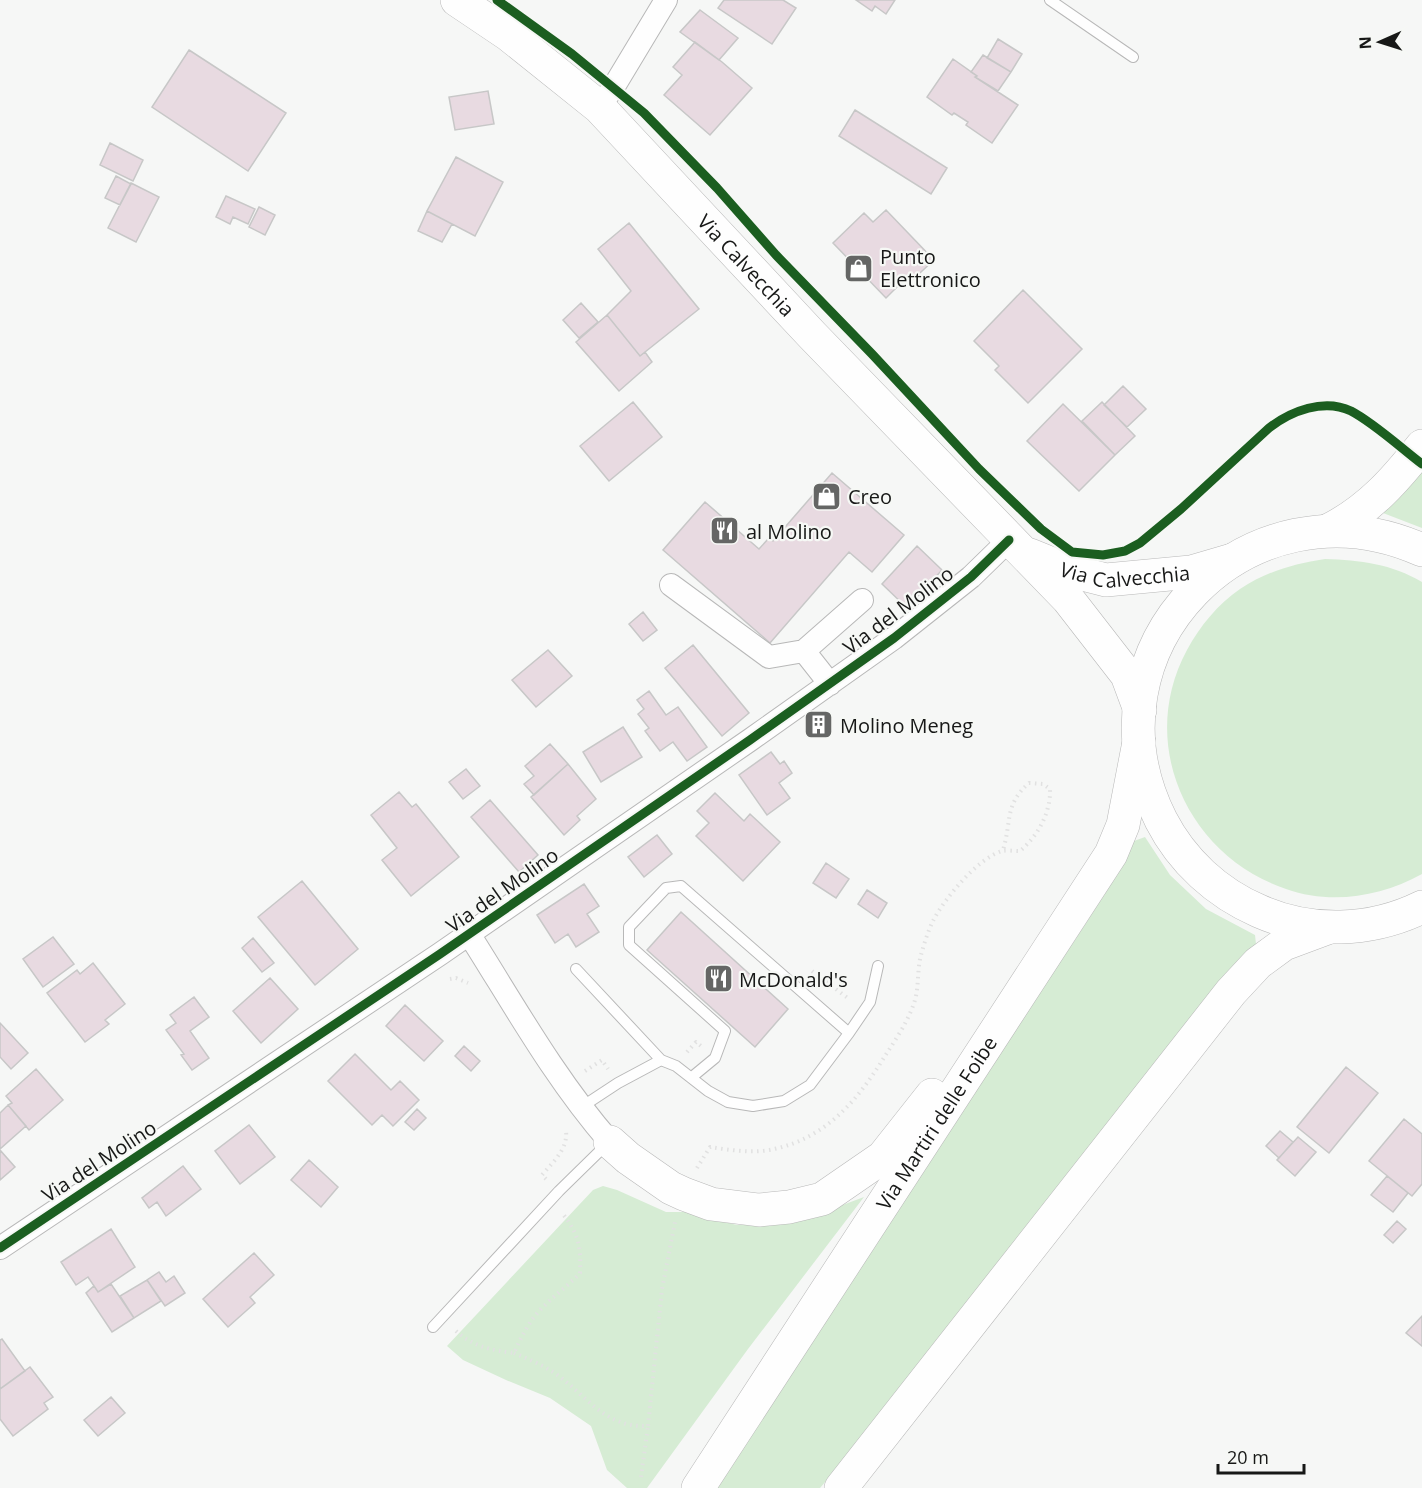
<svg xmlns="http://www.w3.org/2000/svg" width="1422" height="1488" font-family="'Open Sans',sans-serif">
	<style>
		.green { fill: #d6ecd4 }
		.building { fill: #e8dae1; stroke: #c7c7c7; stroke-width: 1.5 }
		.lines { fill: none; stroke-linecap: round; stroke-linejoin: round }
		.service-casing { stroke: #b8b8b8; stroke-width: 12 }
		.minor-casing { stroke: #b8b8b8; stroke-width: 24 }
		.primary-casing { stroke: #b8b8b8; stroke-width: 34 }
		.trunk-casing { stroke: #b8b8b8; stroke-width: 34 }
		.path { stroke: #e1e1e1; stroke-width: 4; stroke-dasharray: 1.5 4.5; stroke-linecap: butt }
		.service { stroke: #fefefe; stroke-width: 10 }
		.minor { stroke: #fefefe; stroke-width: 22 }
		.primary { stroke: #fefefe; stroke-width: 33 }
		.trunk { stroke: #fefefe; stroke-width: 33 }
		.cycleway-casing { stroke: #f6f8f5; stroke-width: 13 }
		.cycleway { stroke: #1b5e20; stroke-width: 9 }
		.labels { text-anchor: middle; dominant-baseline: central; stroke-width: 4.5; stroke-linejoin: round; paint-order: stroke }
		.poi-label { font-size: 20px; fill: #171817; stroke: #f6f8f5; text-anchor: start }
		.street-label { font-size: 20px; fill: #171817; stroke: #f6f8f5 }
	</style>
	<rect width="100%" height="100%" fill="#f6f7f6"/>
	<path class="green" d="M1422,463v65l-39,-15z
		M1325,559c35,1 67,5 97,23v292c-42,23 -91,31 -136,15 -98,-33 -150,-145 -99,-239 13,-24 31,-46 53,-61 27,-18 54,-25 85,-30z
		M1145,837l25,38 36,34 49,26 1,9 -4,6 -345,436 -87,102h-108l300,-458 63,-90 29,-45 30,-54z
		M603,1186l14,4 49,22h20l51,13 60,-3 67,-25 -116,152 -101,139h-20l-20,-18 -16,-44 -41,-28 -44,-18 -43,-20 -16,-14 146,-156z"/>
	<path class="building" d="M724,0h59l13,8 -24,36 -54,-36z
		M856,0h39l-9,14 -11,-8 -3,5z
		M700,10l38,28 -19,22 -39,-28z
		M998,39l24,15 -11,18 -24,-14z
		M695,42l27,20 30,26 -42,47 -46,-40 18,-20 -9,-8z
		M189,50l97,63 -38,58 -96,-64z
		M983,55l28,17 -13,19 -23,-14 2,-1 -6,-4z
		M953,59l24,17 -2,1 43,28 -26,38 -26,-18 2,-3 -14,-9 -2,2 -25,-18z
		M488,91l6,33 -39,6 -6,-33z
		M855,110l92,58 -16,26 -92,-58z
		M110,143l33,17 -10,21 -33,-16z
		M456,157l47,25 -28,54 -48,-25z
		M116,176l15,8 -11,21 -15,-7z
		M131,183l28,14 -23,45 -28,-14z
		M226,196l29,13 -7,15 -15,-7 -3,7 -14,-7z
		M259,207l16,8 -10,20 -16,-8z
		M886,210l48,50 -25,23 -4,-4 -19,19 -53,-55 31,-30 9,9z
		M427,211l25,13 -10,18 -24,-11z
		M629,223l70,86 -59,47 -33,-41 24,-24 -33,-42z
		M1023,290l59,59 -54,54 -33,-33 4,-4 -25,-25z
		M581,303l17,19 -19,16 -16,-18z
		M607,315l33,41 5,-4 7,10 -33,29 -43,-49z
		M1123,386l23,23 -19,18 -23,-22z
		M633,402l29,35 -53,44 -29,-35z
		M1102,402l33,34 -20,19 -33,-34z
		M1063,404l52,51 -36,36 -52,-50z
		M832,473l72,62 -32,37 -23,-20 -79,91 -107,-93 42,-48 54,47 10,-11 4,3z
		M917,546l25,24 -35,38 -25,-24z
		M643,612l14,18 -14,11 -14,-17z
		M693,645l56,68 -27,23 -57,-68z
		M548,650l24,26 -36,31 -24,-27z
		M649,691l17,24 12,-8 29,40 -20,14 -14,-19 -13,9 -15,-20 4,-3 -11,-14 6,-5 -7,-9z
		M821,714l10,14 -14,9 -9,-14z
		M623,727l19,30 -41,25 -18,-30z
		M550,744l18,20 -34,31 -10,-11 10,-8 -9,-10z
		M771,752l9,12 4,-3 8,12 -13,10 11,15 -23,17 -28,-40z
		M568,764l28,35 -19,17 3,4 -16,15 -33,-38z
		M466,769l14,17 -17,13 -14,-17z
		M399,792l13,15 4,-3 43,53 -48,39 -29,-36 15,-12 -26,-33z
		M715,793l29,28 6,-7 30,28 -37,39 -47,-45 13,-13 -12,-12z
		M490,800l48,55 -19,17 -48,-55z
		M657,835l15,19 -28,23 -16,-20z
		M826,863l23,16 -13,19 -23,-15z
		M302,881l56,68 -43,36 -57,-68z
		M584,884l15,22 -12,8 12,18 -23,15 -8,-13 -13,9 -18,-28z
		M867,890l20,13 -9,15 -20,-14z
		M681,912l107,97 -33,38 -108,-97z
		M53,937l21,27 -31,23 -20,-28z
		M253,938l21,25 -12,9 -20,-24z
		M93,963l32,41 -20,16 4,4 -24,18 -38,-49 30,-23 3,4z
		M270,978l28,31 -37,34 -28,-32z
		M194,997l15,20 -19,14 19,27 -17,12 -11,-15 3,-1 -18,-24 10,-7 -6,-8z
		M405,1005l38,36 -19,20 -38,-35z
		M0,1023l28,30 -17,16 -11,-12z
		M464,1046l16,15 -9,10 -16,-15z
		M355,1054l36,36 9,-9 19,19 -26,26 -11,-11 -10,10 -44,-44z
		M1346,1067l32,26 -49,60 -32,-26z
		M36,1069l27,31 -34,30 -21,-25 4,-2 -6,-7z
		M8,1105l18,21 -26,23v-36z
		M417,1109l9,9 -12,12 -9,-8z
		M1404,1119l18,15v50l-10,12 -43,-35z
		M249,1125l26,32 -35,27 -25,-33z
		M1280,1131l13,11 -14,16 -13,-12z
		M1298,1137l18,15 -21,24 -18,-16z
		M0,1150l15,17 -15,13z
		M309,1160l29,27 -17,20 -30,-27z
		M183,1166l18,23 -35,27 -9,-14 -8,6 -7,-10z
		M1387,1176l21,17 -15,19 -22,-17z
		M1397,1221l9,8 -13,14 -9,-8z
		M111,1229l24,38 -37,25 -10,-15 -12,8 -15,-23z
		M254,1253l20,22 -24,22 5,6 -27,24 -25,-28z
		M159,1272l7,10 8,-6 11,17 -20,13 -18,-26z
		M147,1280l14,21 -27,17 -14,-22z
		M111,1284l23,34 -22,14 -26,-39 8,-7 4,6z
		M1422,1316v30l-16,-13z
		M2,1339l23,32 -25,18v-49z
		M30,1367l23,30 -9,6 4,6 -35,27 -13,-17v-30z
		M111,1397l14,16 -27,23 -14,-16z"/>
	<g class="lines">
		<defs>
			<path id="service" d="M1050,0l83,57
				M576,969l85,91
				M692,1077l23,-19 10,-27 -96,-86v-18l37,-39 15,-2 168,147
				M580,1108l38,-25 43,-23 15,6 32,25 20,11 25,4 31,-5 26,-16 39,-52 21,-31 8,-36
				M433,1327l126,-136 48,-47"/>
			<path id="minor" d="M599,107l14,-19 53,-88
				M671,585l98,72 35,-6
				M830,684l-26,-33 58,-51
				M469,934c45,71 86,145 141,208
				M0,1248l440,-294 310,-214 144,-102 77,-61 38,-37"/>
			<g id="primary">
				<path id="s1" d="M457,0l52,35 90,72 213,228 256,264 59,76 13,35"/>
				<path id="s2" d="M1030,555l37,15 39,10 85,-8 41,-12"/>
			</g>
			<g id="trunk">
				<path d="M1329,530c40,-20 66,-50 93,-84"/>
				<path d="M1422,550c-174,-78 -347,99 -261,270 21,41 56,73 98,91 52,23 112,21 163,-4"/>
				<path d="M610,1142l18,16 43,30 13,6 27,10 48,6 30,-3 33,-8 61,-42 49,-62"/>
				<path id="s3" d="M698,1488l413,-634 12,-29 16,-83"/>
				<path d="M841,1488l390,-496 27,-29 26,-19 43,-16"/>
			</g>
		</defs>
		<use href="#service" class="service-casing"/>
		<use href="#minor" class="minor-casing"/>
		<use href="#primary" class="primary-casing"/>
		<use href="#trunk" class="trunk-casing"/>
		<path class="path" d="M812,971l37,28
			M450,979l6,-1 12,5
			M687,1052l9,-10 5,4
			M585,1071l17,-11 6,9
			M697,1168l13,-21c20,3 44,7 64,2 52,-11 84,-49 111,-93 11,-17 24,-36 30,-56 4,-14 2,-30 6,-45 3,-11 7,-24 12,-34 11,-22 45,-63 69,-70 5,-1 12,0 18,0 18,-15 31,-39 30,-62l-7,-5 -14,-1c-25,22 -17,38 -26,67
			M546,1179l-4,-4c11,-13 26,-26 24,-44
			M456,1331c18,16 35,19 58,22 8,-18 17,-35 31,-48 11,-11 24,-20 35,-32 1,-26 -1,-38 -17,-59
			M514,1353c14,6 29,12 42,21 31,22 49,54 92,52l14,-137 13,-67
			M641,1477l7,-51"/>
		<use href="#service" class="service"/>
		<use href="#minor" class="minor"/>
		<use href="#primary" class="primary"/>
		<use href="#trunk" class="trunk"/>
		<defs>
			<path id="cycleway" d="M497,0l75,54 72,59 73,75 59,67 96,99 107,115 62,60 31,23 31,3 22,-4 15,-8 41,-34 88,-81c22,-17 55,-30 82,-17 23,12 50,37 71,53
				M0,1248l440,-294 310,-214 144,-102 77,-61 38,-37"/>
		</defs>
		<use href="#cycleway" class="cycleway-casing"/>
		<use href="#cycleway" class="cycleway"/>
	</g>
	<defs>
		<symbol id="shop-square" viewBox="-11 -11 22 22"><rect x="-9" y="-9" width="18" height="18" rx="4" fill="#656665" stroke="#f6f8f5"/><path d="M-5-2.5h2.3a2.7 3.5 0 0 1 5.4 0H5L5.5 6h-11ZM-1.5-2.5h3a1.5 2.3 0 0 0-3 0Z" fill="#fff"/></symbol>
		<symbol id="restaurant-square" viewBox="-11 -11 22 22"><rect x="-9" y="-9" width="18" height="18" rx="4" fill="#656665" stroke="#f6f8f5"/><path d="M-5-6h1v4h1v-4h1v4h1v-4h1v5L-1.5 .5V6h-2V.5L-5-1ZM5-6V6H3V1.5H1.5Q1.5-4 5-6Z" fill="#fff"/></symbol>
		<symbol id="building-square" viewBox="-11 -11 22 22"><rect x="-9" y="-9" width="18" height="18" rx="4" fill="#656665" stroke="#f6f8f5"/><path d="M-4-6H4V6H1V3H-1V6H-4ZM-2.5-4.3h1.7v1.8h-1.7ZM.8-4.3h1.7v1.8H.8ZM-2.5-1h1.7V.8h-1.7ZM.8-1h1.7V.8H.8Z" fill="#fff"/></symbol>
	</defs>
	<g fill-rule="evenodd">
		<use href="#shop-square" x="842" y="252" width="33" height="33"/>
		<use href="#shop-square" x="810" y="480" width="33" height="33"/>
		<use href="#restaurant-square" x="708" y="514" width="33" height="33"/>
		<use href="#building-square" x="802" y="708" width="33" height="33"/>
		<use href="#restaurant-square" x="702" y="962" width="33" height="33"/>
	</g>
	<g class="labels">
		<g class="poi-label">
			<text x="880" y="256">Punto<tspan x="880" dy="23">Elettronico</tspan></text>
			<text x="848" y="496">Creo</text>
			<text x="746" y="531">al Molino</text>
			<text x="840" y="725">Molino Meneg</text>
			<text x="739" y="979">McDonald's</text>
		</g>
		<g class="street-label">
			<text stroke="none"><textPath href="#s1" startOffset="394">Via Calvecchia</textPath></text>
			<text stroke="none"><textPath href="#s2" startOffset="99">Via Calvecchia</textPath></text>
			<text transform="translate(898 610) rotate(-37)">Via del Molino</text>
			<text transform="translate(502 890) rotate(-35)">Via del Molino</text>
			<text stroke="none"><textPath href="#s3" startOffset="436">Via Martiri delle Foibe</textPath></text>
			<text transform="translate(99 1161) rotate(-33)">Via del Molino</text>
		</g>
	</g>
	<g transform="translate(1380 42) rotate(267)" stroke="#f6f8f5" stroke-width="4.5" paint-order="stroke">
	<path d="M0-4.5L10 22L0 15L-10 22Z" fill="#171817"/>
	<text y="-9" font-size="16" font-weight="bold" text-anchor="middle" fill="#171817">N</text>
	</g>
	<path d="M1218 1464v9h86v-9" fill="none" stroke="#171817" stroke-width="3"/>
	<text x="1227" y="1464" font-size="18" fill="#171817" stroke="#f6f8f5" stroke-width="4.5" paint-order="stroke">20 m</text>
</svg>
